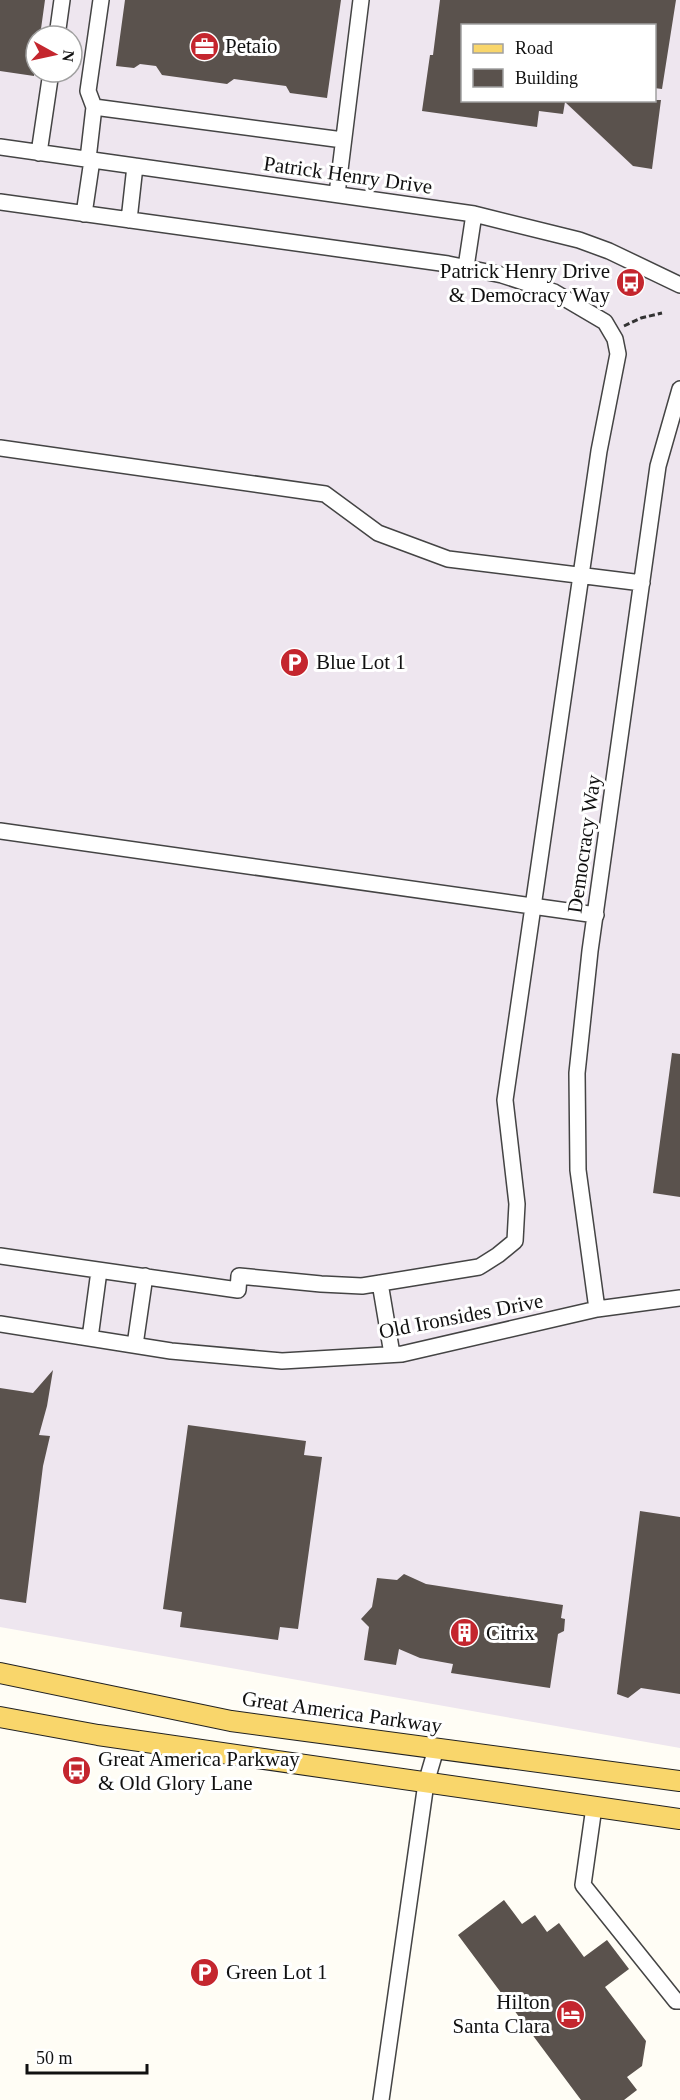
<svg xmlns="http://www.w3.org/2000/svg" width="680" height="2100" font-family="'Times New Roman',serif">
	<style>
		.industrial { fill: #eee6ef; fill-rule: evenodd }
		.building { fill: #5a524d }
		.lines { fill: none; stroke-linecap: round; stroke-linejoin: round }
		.minor-casing { stroke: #444; stroke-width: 18 }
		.major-casing { stroke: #222; stroke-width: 22 }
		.path { stroke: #333; stroke-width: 3; stroke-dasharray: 6 3; stroke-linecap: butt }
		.minor { stroke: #fff; stroke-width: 15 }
		.major { stroke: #f9d66b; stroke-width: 20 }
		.labels { text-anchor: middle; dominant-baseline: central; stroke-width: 6; stroke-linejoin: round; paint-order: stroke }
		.poi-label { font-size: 21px; fill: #111; stroke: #fff; text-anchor: start }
		.street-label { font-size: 21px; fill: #111; stroke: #fff }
	</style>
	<rect width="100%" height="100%" fill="#fffdf5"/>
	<path class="industrial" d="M0,0h680v1748l-680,-121zM462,26h192v74h-192zM36,36h36v36h-36z"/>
	<path class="building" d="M0,0h45l-5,36h-4l-2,40 -34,-5z
		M125,0h216l-14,98 -37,-5 -4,-7 -52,-7 -7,5 -65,-9 -6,-9 -16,-2 -6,4 -18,-2z
		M440,0h236l-14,89 -8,-1v-62h-192v74h199l-9,69 -19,-3 -68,-64 -2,12 -24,-3 -2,16 -115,-16 8,-56h3z
		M672,1053l8,1v143l-27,-4z
		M53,1370l-6,36 -8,29 11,1 -7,30 -17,137 -26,-4v-211l33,5z
		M188,1425l118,16 -2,14 18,2 -24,172 -18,-2 -2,13 -98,-13 2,-15 -19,-3z
		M640,1511l40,6v177l-39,-6 -13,10 -11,-4z
		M404,1574l22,10 137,21 -2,13 4,1 -1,12 -6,3 -8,54 -99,-15 2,-9 -33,-6 -21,-9 -3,16 -32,-5 5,-33 -8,-8 11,-12 5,-29 20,2z
		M504,1900l18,24 13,-9 12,17 12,-9 25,34 23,-17 22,29 -24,18 41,54 -4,25 -15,11 10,13 -13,10h-43l-123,-165z"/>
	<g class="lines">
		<defs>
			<path id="minor" d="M101,0l-13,91 6,16 249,33
				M57,36l5,-36
				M0,147l474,67 105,26 30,11 71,34
				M39,153l12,-81
				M88,159l6,-52
				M337,194l24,-194
				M0,202l448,62 54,11 52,17 51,30 10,17 3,15 -19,97 -94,649 12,104 -2,37 -17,14 -19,12 -117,19 -41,-2 -82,-8 -1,14 -238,-34
				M84,214l8,-54
				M129,220l6,-54
				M466,267l8,-53
				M0,448l325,46 53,39 70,26 194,24
				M0,831l596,84
				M380,1283l12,71
				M597,1309l-19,-139 -1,-97 13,-122 68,-485 22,-77
				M0,1324l171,27 111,10 120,-7 195,-45 83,-11
				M90,1338l9,-67
				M135,1345l10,-69
				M594,1807l-11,78 93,116h4
				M381,2100l45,-317 10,-34"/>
			<path id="major" d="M0,1673l231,48 449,60
				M0,1717l98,18 582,84"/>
		</defs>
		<use href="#minor" class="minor-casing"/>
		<use href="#major" class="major-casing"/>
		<path class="path" d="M624,326l17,-8 21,-5"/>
		<use href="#minor" class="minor"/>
		<use href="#major" class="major"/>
	</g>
	<defs>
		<symbol id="office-disc" viewBox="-11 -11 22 22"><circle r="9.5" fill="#c4262e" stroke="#fff"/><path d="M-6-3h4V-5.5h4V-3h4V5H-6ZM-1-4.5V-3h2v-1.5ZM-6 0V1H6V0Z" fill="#fff"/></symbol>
		<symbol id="bus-disc" viewBox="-11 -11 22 22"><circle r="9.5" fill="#c4262e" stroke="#fff"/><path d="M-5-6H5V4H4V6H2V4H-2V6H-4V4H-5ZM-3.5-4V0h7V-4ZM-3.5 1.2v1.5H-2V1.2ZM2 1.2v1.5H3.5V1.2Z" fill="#fff"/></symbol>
		<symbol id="parking-disc" viewBox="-11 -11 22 22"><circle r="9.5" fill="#c4262e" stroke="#fff"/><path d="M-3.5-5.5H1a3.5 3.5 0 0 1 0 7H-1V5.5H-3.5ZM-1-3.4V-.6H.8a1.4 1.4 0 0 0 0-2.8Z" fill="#fff"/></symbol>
		<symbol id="building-disc" viewBox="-11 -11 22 22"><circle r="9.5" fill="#c4262e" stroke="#fff"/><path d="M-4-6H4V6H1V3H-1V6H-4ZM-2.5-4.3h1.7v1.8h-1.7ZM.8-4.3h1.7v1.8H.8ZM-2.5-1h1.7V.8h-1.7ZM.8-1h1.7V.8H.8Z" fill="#fff"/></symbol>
		<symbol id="hotel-disc" viewBox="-11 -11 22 22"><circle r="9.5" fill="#c4262e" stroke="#fff"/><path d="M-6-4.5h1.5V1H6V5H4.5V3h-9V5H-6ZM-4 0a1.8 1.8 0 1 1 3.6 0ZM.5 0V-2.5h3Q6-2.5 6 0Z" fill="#fff"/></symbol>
	</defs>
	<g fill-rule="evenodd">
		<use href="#office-disc" x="188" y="30" width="33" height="33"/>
		<use href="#bus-disc" x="614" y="266" width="33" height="33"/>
		<use href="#parking-disc" x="278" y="646" width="33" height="33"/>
		<use href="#building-disc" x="448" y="1616" width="33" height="33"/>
		<use href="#bus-disc" x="60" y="1754" width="33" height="33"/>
		<use href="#parking-disc" x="188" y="1956" width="33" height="33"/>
		<use href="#hotel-disc" x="554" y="1998" width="33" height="33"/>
	</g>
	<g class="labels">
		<g class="poi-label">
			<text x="225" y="46">Petaio</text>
			<text x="610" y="271" text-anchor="end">Patrick Henry Drive<tspan x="610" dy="24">&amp; Democracy Way</tspan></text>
			<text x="316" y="662">Blue Lot 1</text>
			<text x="486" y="1633">Citrix</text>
			<text x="98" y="1759">Great America Parkway<tspan x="98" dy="24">&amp; Old Glory Lane</tspan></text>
			<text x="226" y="1972">Green Lot 1</text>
			<text x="550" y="2002" text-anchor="end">Hilton<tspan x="550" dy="24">Santa Clara</tspan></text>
		</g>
		<g class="street-label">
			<text transform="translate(348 175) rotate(8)">Patrick Henry Drive</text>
			<text transform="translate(584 844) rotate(-82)">Democracy Way</text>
			<text transform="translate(461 1316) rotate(-11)">Old Ironsides Drive</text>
			<text transform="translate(342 1712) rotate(8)">Great America Parkway</text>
		</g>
	</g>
	<rect x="461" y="24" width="195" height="78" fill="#ffffff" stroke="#a0a0a0" stroke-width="1.5"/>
	<rect x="473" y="44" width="30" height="9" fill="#f9d66b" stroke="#a0a0a0" stroke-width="1.5"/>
	<text x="515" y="54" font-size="18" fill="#111111">Road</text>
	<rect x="473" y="69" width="30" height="18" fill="#5a524d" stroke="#a0a0a0" stroke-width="1.5"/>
	<text x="515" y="84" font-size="18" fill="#111111">Building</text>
	<g transform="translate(54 54) rotate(98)"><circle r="28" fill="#ffffff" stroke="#a0a0a0" stroke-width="1.5"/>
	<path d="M0-4.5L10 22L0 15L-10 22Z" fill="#c4262e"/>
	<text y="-9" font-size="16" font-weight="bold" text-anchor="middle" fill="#111111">N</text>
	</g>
	<path d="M27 2064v9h120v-9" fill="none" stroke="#111111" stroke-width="3"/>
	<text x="36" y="2064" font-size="18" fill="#111111" stroke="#ffffff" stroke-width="4.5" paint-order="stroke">50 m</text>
</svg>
